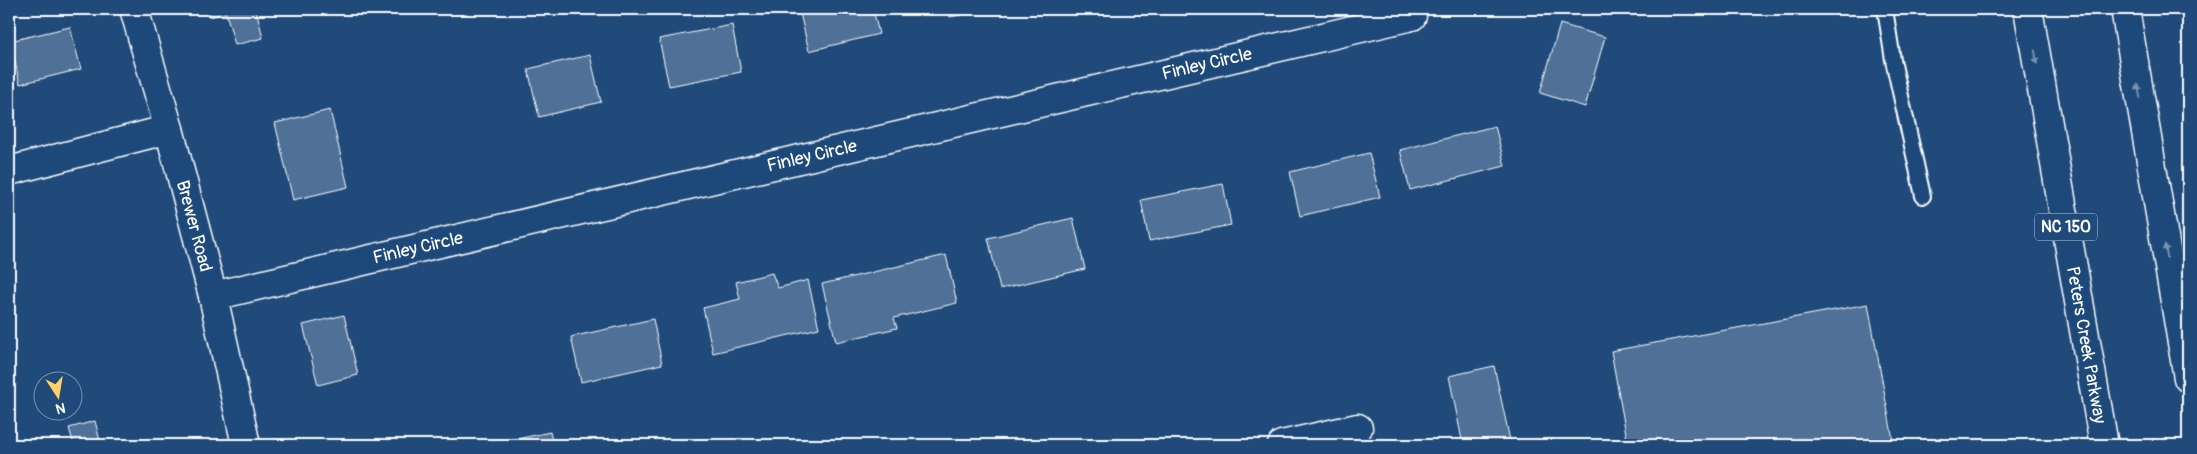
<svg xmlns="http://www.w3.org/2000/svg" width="2197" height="454" font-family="Pangolin,sans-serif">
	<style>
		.building { fill: #507197; stroke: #fff }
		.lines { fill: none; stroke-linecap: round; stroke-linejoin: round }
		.lane-casing { stroke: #fff; stroke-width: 18 }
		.street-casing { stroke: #fff; stroke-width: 31 }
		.secondary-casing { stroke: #fff; stroke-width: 31 }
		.primary-casing { stroke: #fff; stroke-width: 31 }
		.lane { stroke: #1f4a7a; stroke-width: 14 }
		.street { stroke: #1f4a7a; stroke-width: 28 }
		.secondary { stroke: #1f4a7a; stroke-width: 28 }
		.primary { stroke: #1f4a7a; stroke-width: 28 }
		.oneway { fill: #7992af }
		.labels { text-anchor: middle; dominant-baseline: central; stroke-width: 5; stroke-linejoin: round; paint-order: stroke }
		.shield { fill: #1f4a7a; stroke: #bcc9d7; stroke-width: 1 }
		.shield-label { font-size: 16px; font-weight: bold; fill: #fff }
		.street-label { font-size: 18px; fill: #fff; stroke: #1f4a7a }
	</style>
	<rect width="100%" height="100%" fill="#1f4a7a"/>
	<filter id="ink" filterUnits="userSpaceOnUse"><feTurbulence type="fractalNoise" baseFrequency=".02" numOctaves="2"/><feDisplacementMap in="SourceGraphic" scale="10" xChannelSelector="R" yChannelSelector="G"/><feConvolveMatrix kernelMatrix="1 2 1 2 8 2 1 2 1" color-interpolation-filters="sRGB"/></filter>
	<g filter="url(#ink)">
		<path class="building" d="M208,9h48l7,29 -28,7 -9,-32 -16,4z
			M799,9h74l6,25 -70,17z
			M948,9h46l-44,8z
			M1560,24l45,13 -20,70 -45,-14z
			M732,25l9,47 -72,14 -10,-47z
			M70,27l11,42 -61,15 -10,-43z
			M590,55l11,47 -62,15 -11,-48z
			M330,110l18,77 -55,13 -18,-77z
			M1495,126l10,40 -95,24 -10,-40z
			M1369,153l11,44 -80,19 -10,-44z
			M1223,184l8,41 -82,16 -8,-41z
			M1073,218l12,51 -85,20 -12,-51z
			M946,255l11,48 -63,15 3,10 -61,14 -14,-58z
			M772,273l6,15 30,-8 11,48 -106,25 -10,-45 37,-9 -4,-17z
			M1868,304l26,141h-266l-17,-94z
			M344,315l14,60 -40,10 -15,-60z
			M653,319l9,45 -81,18 -10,-45z
			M1494,366l17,79h-48l-14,-69z
			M95,421l6,24h-27l-5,-17z
			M550,432l3,13h-55v-2z
			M382,442l1,3h-17z"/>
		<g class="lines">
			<defs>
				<path id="lane" d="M1885,9l8,51 30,136"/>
				<path id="street" d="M9,171l160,-42
					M213,296l1199,-280
					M1282,445l76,-17"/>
				<path id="secondary" d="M134,9l35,120 44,167 33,149"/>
				<path id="primary" d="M2028,9l76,436
					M2125,9l63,369"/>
			</defs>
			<use href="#lane" class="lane-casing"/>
			<use href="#street" class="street-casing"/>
			<use href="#secondary" class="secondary-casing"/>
			<use href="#primary" class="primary-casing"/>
			<use href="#lane" class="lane"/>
			<use href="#street" class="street"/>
			<use href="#secondary" class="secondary"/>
			<use href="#primary" class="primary"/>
		</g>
		<defs><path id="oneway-solid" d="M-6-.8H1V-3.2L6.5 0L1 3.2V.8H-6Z" transform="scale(1.25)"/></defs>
		<g class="oneway">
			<use href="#oneway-solid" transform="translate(2036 57) rotate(80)"/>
			<use href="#oneway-solid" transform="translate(2139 91) rotate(-100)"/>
			<use href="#oneway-solid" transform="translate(2166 251) rotate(-100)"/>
		</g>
	</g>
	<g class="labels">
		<rect class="shield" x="2035" y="213.5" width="62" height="27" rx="4"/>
		<g class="shield-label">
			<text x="2066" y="227">NC 150</text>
		</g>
		<g class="street-label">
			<text transform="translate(1207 64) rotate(-13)">Finley Circle</text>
			<text transform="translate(812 156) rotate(-13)">Finley Circle</text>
			<text transform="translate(194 226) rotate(75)">Brewer Road</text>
			<text transform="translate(418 248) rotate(-13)">Finley Circle</text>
			<text transform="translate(2086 345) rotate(80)">Peters Creek Parkway</text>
		</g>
	</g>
	<rect width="2197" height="454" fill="none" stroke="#1f4a7a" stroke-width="30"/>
	<rect x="15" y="15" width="2167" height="424" fill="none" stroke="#fff" stroke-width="2" filter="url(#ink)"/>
	<g transform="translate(58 396) rotate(168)"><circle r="24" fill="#1f4a7a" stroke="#7992af"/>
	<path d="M0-4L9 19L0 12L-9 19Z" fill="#ffd166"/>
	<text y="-8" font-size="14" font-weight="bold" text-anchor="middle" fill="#ffffff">N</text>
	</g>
</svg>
